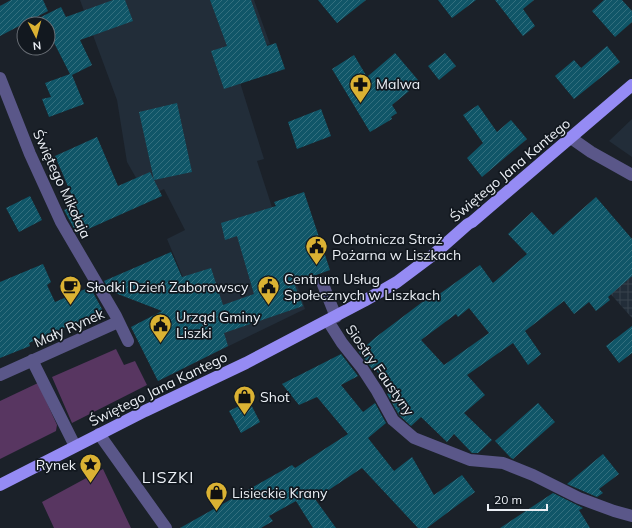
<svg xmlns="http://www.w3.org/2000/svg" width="632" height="528" font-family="Mulish,sans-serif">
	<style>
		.built { fill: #222d39 }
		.industrial { fill: url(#industrial-grid) }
		.green { fill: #583661 }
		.building { fill: url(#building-hatch); fill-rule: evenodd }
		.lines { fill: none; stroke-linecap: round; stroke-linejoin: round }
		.minor { stroke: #5a5789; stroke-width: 12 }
		.major { stroke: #958bf4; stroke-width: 12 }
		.labels { text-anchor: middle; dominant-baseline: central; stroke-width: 3.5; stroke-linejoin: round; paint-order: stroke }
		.poi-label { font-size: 14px; fill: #ebeff5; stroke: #12181f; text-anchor: start }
		.street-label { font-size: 14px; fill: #ebeff5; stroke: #12181f }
		.quarter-label { font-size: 16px; letter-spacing: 1px; fill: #ebeff5; stroke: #12181f }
	</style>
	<defs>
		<pattern id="industrial-grid" width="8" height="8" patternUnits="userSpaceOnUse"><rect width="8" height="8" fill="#222d39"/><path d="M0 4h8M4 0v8" fill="none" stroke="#38424c"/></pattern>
		<pattern id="building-hatch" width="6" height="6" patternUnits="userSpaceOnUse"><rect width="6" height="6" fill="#105668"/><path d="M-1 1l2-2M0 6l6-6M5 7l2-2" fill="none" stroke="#336f7e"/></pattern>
	</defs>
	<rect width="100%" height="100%" fill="#1b2129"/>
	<path class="built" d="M80,0h174l16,44 -38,13 32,102 -7,2 48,148 -115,56 -5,-83 -18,-43 18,-9 -21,-41 -17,8 -20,-35 -10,-62z
		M632,119v38l-23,-16z"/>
	<path class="industrial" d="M632,239v79l-40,-45z"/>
	<path class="green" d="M116,349l8,16 11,-4 12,24 -75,38 -20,-46z
		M38,383l19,42 -1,6 -56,28v-58z
		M103,469l28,59h-77l-12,-26z"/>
	<path class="building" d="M11,0h32l5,11 -48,25v-30z
		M113,0h12l8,21 -53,19 12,25 -20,10 12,29 -35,13 -7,-18 9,-2 -6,-14 25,-9 -22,-43v-7h-4l-3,-7 20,-10 5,10z
		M210,0h41l16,46 9,-3 9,26 -61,20 -13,-38 16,-5z
		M318,0h48l-29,23z
		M438,0h38l-24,18z
		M495,0h39l-11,9 12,17 -12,10z
		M604,0h18l10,11v11l-17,15 -23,-26z
		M607,46l13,16 -46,37 -19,-23 19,-16 7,8z
		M395,53l23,27 -11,9 2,2 -17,14 5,8 -6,4 1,2 -22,13 -38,-63 22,-14 13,22z
		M445,53l11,13 -17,14 -11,-14z
		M177,103l15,69 -38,8 -15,-68z
		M478,105l19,27 14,-12 16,19 -45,38 -15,-19 16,-15 -20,-28z
		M321,109l10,27 -34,13 -9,-27z
		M97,137l21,49 32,-14 12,24 -85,38 -13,-24 12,-5 -21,-49z
		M304,192l26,78 -36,13 9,23 -79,27 4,13 -70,35 -27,-54 31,-16 -52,-20 -6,-10 67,-29 11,25 29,-9 12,37 31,-11 -17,-58 -12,4 -4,-17 55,-17 -2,-4z
		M30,196l12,24 -23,12 -13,-24z
		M596,197l36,42v37l-24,21 2,3 -14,11 -7,-9 -15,12 -10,-13 -39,30 16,23 -13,11 -15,-22 -46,32 18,20 -21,18 28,27 -14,13h-6l-18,-19 -7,8 -26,-25 -10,9 -12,-11 -12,-21 6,-4 -19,-22 -2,1 -13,-17 17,-15 53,-40 2,3 49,-35 13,18 34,-29 -19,-20 24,-22 21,23zM469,308l20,25 -45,32 -23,-25 35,-26 2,3z
		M43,264l8,18 -4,3 8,17 35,-15 13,24 -74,32 1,3 -30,12v-76z
		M632,326v27l-13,10 -13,-17z
		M341,354l17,22 -17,9 22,27 12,-9 11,20 -18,15 26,33 18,-14 22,38 28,-20 13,17 -48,36h-9l-56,-60 -47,31 21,29h-23l-17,-27 -27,15 4,5 -12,7h-81l112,-63 3,3 53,-34 -31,-37 -18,8 -17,-21z
		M249,401l11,21 -19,11 -12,-22z
		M538,403l17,19 -42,37 -2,-1 -16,-17z
		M603,454l16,20 -20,15 4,4 -6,4 -30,-13z
		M553,493l30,15 -4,2 11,18h-90z"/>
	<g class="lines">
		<path class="minor" d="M0,78l30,76 31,68 55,94 12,25
			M571,138l20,14 41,23
			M322,282l14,35
			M328,321l14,22 20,25 15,23 16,29 21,18 56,22 33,3 30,12 46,23 35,13 18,5
			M32,360l43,86
			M0,375l118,-53
			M99,434l67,94"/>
		<path class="major" d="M0,485l145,-74 101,-48 118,-62 33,-19 36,-27 35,-31 4,-2 160,-137"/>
	</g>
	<defs>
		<symbol id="pharmacy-pin" viewBox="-11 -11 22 30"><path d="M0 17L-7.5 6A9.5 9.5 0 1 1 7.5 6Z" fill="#dbb233" stroke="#12181f"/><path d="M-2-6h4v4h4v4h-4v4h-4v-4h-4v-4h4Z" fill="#111"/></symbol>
		<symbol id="civic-pin" viewBox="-11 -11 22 30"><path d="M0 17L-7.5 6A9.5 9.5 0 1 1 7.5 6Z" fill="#dbb233" stroke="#12181f"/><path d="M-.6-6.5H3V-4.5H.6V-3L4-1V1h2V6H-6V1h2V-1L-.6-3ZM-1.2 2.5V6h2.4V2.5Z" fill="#111"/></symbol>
		<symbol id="cafe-pin" viewBox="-11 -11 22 30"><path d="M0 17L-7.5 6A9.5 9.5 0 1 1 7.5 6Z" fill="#dbb233" stroke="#12181f"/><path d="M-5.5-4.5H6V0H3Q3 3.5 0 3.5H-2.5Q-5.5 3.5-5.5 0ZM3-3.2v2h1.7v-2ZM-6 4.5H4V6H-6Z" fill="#111"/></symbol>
		<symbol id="shop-pin" viewBox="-11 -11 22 30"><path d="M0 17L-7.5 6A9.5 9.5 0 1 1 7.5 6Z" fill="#dbb233" stroke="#12181f"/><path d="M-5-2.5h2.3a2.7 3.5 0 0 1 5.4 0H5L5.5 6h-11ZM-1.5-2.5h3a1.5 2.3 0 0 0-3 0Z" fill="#111"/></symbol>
		<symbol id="sight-pin" viewBox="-11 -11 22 30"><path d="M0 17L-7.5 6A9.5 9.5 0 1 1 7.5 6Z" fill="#dbb233" stroke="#12181f"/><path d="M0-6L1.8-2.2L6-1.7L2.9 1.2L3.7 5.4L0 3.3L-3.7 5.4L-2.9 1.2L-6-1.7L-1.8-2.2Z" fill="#111"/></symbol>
	</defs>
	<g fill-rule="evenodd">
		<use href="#pharmacy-pin" x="348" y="72" width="25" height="34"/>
		<use href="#civic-pin" x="304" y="234" width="25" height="34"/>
		<use href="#cafe-pin" x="58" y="274" width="25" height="34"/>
		<use href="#civic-pin" x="256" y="274" width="25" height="34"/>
		<use href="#civic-pin" x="148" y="312" width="25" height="34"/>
		<use href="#shop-pin" x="232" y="384" width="25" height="34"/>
		<use href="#sight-pin" x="78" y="452" width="25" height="34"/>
		<use href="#shop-pin" x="204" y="480" width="25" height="34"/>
	</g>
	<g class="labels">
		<g class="poi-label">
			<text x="376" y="84">Malwa</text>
			<text x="332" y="239">Ochotnicza Straż<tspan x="332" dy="16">Pożarna w Liszkach</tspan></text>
			<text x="284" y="279">Centrum Usług<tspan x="284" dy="16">Społecznych w Liszkach</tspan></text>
			<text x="86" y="287">Słodki Dzień Zaborowscy</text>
			<text x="176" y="317">Urząd Gminy<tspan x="176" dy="16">Liszki</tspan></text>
			<text x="260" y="397">Shot</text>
			<text x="76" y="465" text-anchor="end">Rynek</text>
			<text x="232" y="493">Lisieckie Krany</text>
		</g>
		<g class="street-label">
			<text transform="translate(510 170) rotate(-40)">Świętego Jana Kantego</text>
			<text transform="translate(62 184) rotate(65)">Świętego Mikołaja</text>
			<text transform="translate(69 328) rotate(-24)">Mały Rynek</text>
			<text transform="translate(380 370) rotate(55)">Siostry Faustyny</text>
			<text transform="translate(158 389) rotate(-26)">Świętego Jana Kantego</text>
		</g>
		<g class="quarter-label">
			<text x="168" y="477">LISZKI</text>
		</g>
	</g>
	<g transform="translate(36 36) rotate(174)"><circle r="19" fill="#12181f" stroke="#696e75"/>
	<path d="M0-3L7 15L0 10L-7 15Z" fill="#dbb233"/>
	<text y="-6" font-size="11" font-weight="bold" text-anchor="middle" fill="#ebeff5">N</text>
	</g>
	<path d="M488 504v6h59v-6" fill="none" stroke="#ebeff5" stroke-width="2"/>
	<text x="494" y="504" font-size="12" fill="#ebeff5" stroke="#12181f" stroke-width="3" paint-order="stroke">20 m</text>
</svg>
